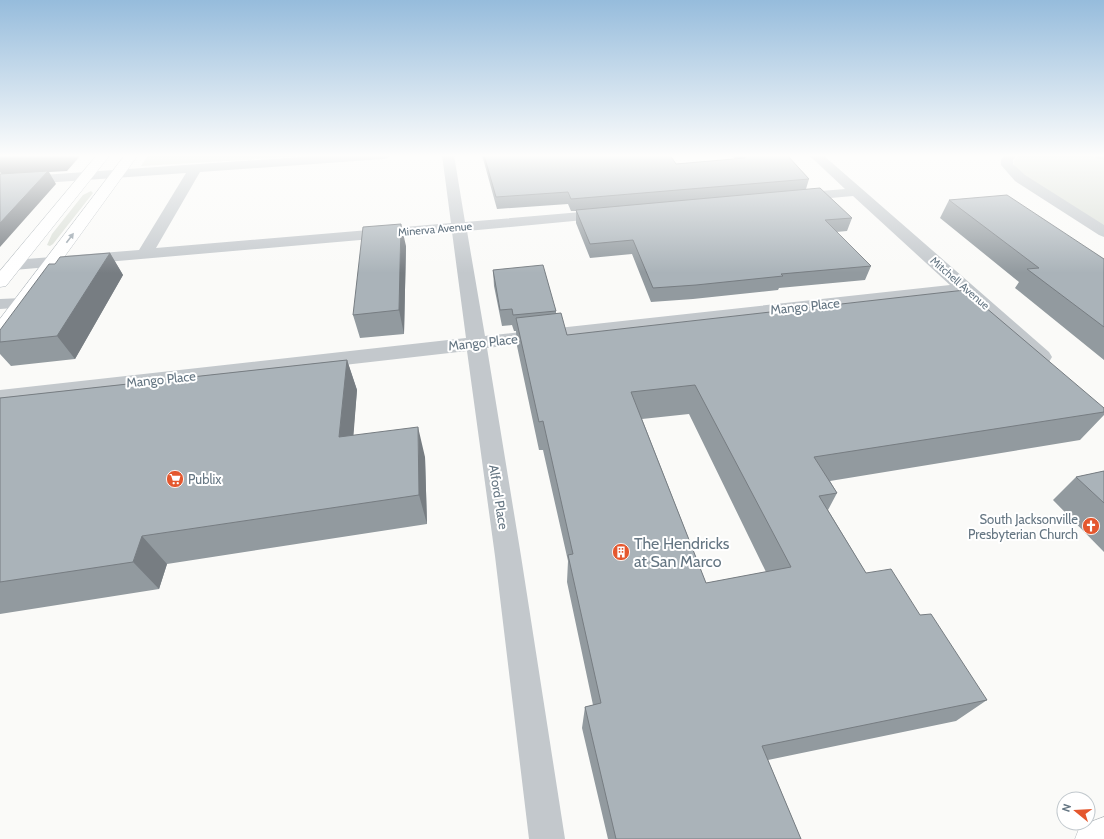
<svg xmlns="http://www.w3.org/2000/svg" width="1104" height="839" font-family="Cabin,sans-serif">
	<style>
		.green { fill: #dadfd7 }
		.lines { fill: none; stroke-linecap: round; stroke-linejoin: round }
		.secondary-casing { stroke: #b3babf; stroke-width: 1 }
		.primary-casing { stroke: #b5babe; stroke-width: 1 }
		.minor { fill: #c3c8cc; fill-rule: evenodd }
		.secondary { fill: #fff; fill-rule: evenodd }
		.primary { fill: #fff; fill-rule: evenodd }
		.wall { fill: #929a9f; fill-rule: evenodd }
		.shaded-wall { fill: #777d82 }
		.building { fill: #aab3b9; stroke: #777d82; fill-rule: evenodd }
		.oneway { fill: #939fa8 }
		.labels { text-anchor: middle; dominant-baseline: central; stroke-width: 4; stroke-linejoin: round; paint-order: stroke }
		.far-street-label { font-size: 11px; fill: #657683; stroke: #fff }
		.street-label { font-size: 13px; fill: #657683; stroke: #fff }
		.poi-label { font-size: 13px; fill: #657683; stroke: #fff; text-anchor: start }
		.near-poi-label { font-size: 16px; fill: #657683; stroke: #fff; text-anchor: start }
	</style>
	<rect width="100%" height="100%" fill="#fafaf8"/>
	<path class="green" d="M148,155h179l-186,11z
		M1019,155h70l15,5v68l-86,-56 -5,-10z
		M91,191l2,2 -40,51 -3,2 -3,-1 5,-11 31,-39z"/>
	<g class="lines">
		<defs>
			<path id="secondary" d="M97,155h13l-104,131 -6,1v-16z
				M125,155h13l-131,181 -7,2v-19z"/>
			<path id="primary" d="M1104,817v22h-29l5,-13z"/>
		</defs>
		<use href="#secondary" class="secondary-casing"/>
		<use href="#primary" class="primary-casing"/>
		<path class="minor" d="M327,155h63l-2,3 -4,1 -184,13 -44,76 295,-25 -9,-68h12l11,67 140,-12 5,1 2,3 -2,3 -5,1 -138,13 18,105 465,-51 -97,-89 -56,5 -5,-1 -2,-3 2,-3 5,-1 48,-4 -36,-34h14l226,197 3,5 -3,5 -7,1 -7,-1 -75,-68 -473,54 34,208 44,283h-36l-34,-283 -28,-205 -467,53v-14l466,-52 -14,-106 -438,38 -6,-1 -2,-4 2,-4 6,-1 125,-10 47,-77 -186,13v-8z
			M1004,155h13l-4,5v4l12,11 79,50v12l-5,-2 -84,-54 -14,-16v-5z
			M1094,155h10v5l-8,-2z
			M22,298l6,1 3,4 -3,4 -28,2v-10z"/>
		<use href="#secondary" class="secondary"/>
		<use href="#primary" class="primary"/>
	</g>
	<path class="wall" d="M482,155h188l6,9 59,-5 -3,-4h55l22,24 -3,10 46,29 -5,13 -11,1 35,34 -6,14 -86,8 -1,2 -85,9 -42,3 -19,-48 -42,4 -14,-35v-12h-5l-3,-7 -71,5z
		M949,200l155,59v101l-89,-72 4,-6 -79,-64z
		M406,246l-2,88 -44,4 -7,-23z
		M110,253l13,22 -48,84 -64,7 -11,-12v-24z
		M493,270l63,41v2l11,22 537,73v7l-24,25 -250,41 7,12 -9,17 38,63 54,42 67,85 -31,21 -188,39 33,79h-193l-26,-111 3,-21 8,-2 -26,-123 1,-21 -25,-111h-4l-22,-104 -1,-15h-2l-2,-6 -10,1 -8,-40zM689,414l77,158 -60,11 -64,-164z
		M347,360l10,30 -4,45 72,22 2,67 -260,40 -8,25 -159,25v-216z
		M1104,471v81l-51,-52 23,-23z"/>
	<path class="shaded-wall" d="M16,155h65l-14,16 -18,1 7,12 -56,63v-24l3,-47 -3,-4v-15z
		M401,224l5,22 -2,88 -5,-24z
		M110,253l13,22 -48,84 -18,-23z
		M347,360l10,30 -6,77 -12,-30z
		M418,427l7,30 2,67 -8,-29z
		M142,536l25,28 -8,25 -26,-27z"/>
	<path class="building" d="M0,155h16l-16,2z
		M484,155h186l6,9 69,-6 -2,-3h44l22,24 -238,20 -3,-7 -72,5z
		M48,171l-48,52v-49z
		M820,188l32,30 -27,2 46,46 -90,8 2,2 -87,9 -43,3 -20,-48 -43,4 -14,-34z
		M1007,195l97,64v68l-77,-58 12,-1 -90,-68z
		M401,224l-2,86 -46,5 10,-88z
		M110,253l-53,83 -57,6v-12l49,-66h6l5,-7z
		M543,265l13,46 -43,4 -1,-6 -12,1 -7,-40z
		M965,290l139,118v4l-290,45 23,36 -18,3 47,77 25,-4 29,46 11,-1 56,86 -225,46 39,93h-185l-31,-132 16,-4 -33,-148 5,-1 -30,-133 -4,1 -23,-104 45,-5 6,22zM695,385l96,182 -85,16 -75,-191z
		M347,360l-8,77 79,-10 1,68 -277,41 -9,26 -133,20v-184z
		M1104,471v32l-28,-26z"/>
	<defs><path id="oneway-solid" d="M-6-.8H1V-3.2L6.5 0L1 3.2V.8H-6Z"/></defs>
	<use class="oneway" href="#oneway-solid" transform="translate(70 238) rotate(-53)"/>
	<linearGradient id="sky" x2="0" y2="1"><stop stop-color="#96bcdc"/><stop offset="0.57" stop-color="#fdfdfc"/><stop offset="1" stop-color="#fdfdfc" stop-opacity="0"/></linearGradient>
	<rect width="1104" height="273" fill="url(#sky)"/>
	<defs>
		<symbol id="supermarket-disc" viewBox="-11 -11 22 22"><circle r="9.5" fill="#e4572e" stroke="#fff"/><path d="M-6-5.5h2.5l.6 2H6L4.5 2H-2.5L-4.4-4H-6ZM-1.5 3.2a1.3 1.3 0 1 0 .1 0ZM3 3.2a1.3 1.3 0 1 0 .1 0Z" fill="#fff"/></symbol>
		<symbol id="church-disc" viewBox="-11 -11 22 22"><circle r="9.5" fill="#e4572e" stroke="#fff"/><path d="M-1.2-6h2.4v3.5h3.3v2.4h-3.3V6h-2.4V-.1h-3.3v-2.4h3.3Z" fill="#fff"/></symbol>
		<symbol id="building-disc" viewBox="-11 -11 22 22"><circle r="9.5" fill="#e4572e" stroke="#fff"/><path d="M-4-6H4V6H1V3H-1V6H-4ZM-2.5-4.3h1.7v1.8h-1.7ZM.8-4.3h1.7v1.8H.8ZM-2.5-1h1.7V.8h-1.7ZM.8-1h1.7V.8H.8Z" fill="#fff"/></symbol>
	</defs>
	<g fill-rule="evenodd">
		<use href="#supermarket-disc" x="165" y="469" width="20" height="20"/>
		<use href="#church-disc" x="1081" y="516" width="20" height="20"/>
		<use href="#building-disc" x="611" y="542" width="20" height="20"/>
	</g>
	<g class="labels">
		<g class="far-street-label">
			<text transform="translate(435 229) rotate(-5)">Minerva Avenue</text>
			<text transform="translate(960 283) rotate(41)">Mitchell Avenue</text>
		</g>
		<g class="street-label">
			<text transform="translate(805 306) rotate(-6)">Mango Place</text>
			<text transform="translate(483 342) rotate(-6)">Mango Place</text>
			<text transform="translate(161 379) rotate(-6)">Mango Place</text>
			<text transform="translate(499 497) rotate(81)">Alford Place</text>
		</g>
		<g class="poi-label">
			<text x="188" y="479">Publix</text>
			<text x="1078" y="519" text-anchor="end">South Jacksonville<tspan x="1078" dy="15">Presbyterian Church</tspan></text>
		</g>
		<g class="near-poi-label">
			<text x="634" y="543">The Hendricks<tspan x="634" dy="18">at San Marco</tspan></text>
		</g>
	</g>
	<g transform="translate(1076 811) rotate(288)"><circle r="19" fill="#ffffff" stroke="#c1c8cd"/>
	<path d="M0-3L7 15L0 10L-7 15Z" fill="#e4572e"/>
	<text y="-6" font-size="11" font-weight="bold" text-anchor="middle" fill="#657683">N</text>
	</g>
</svg>
